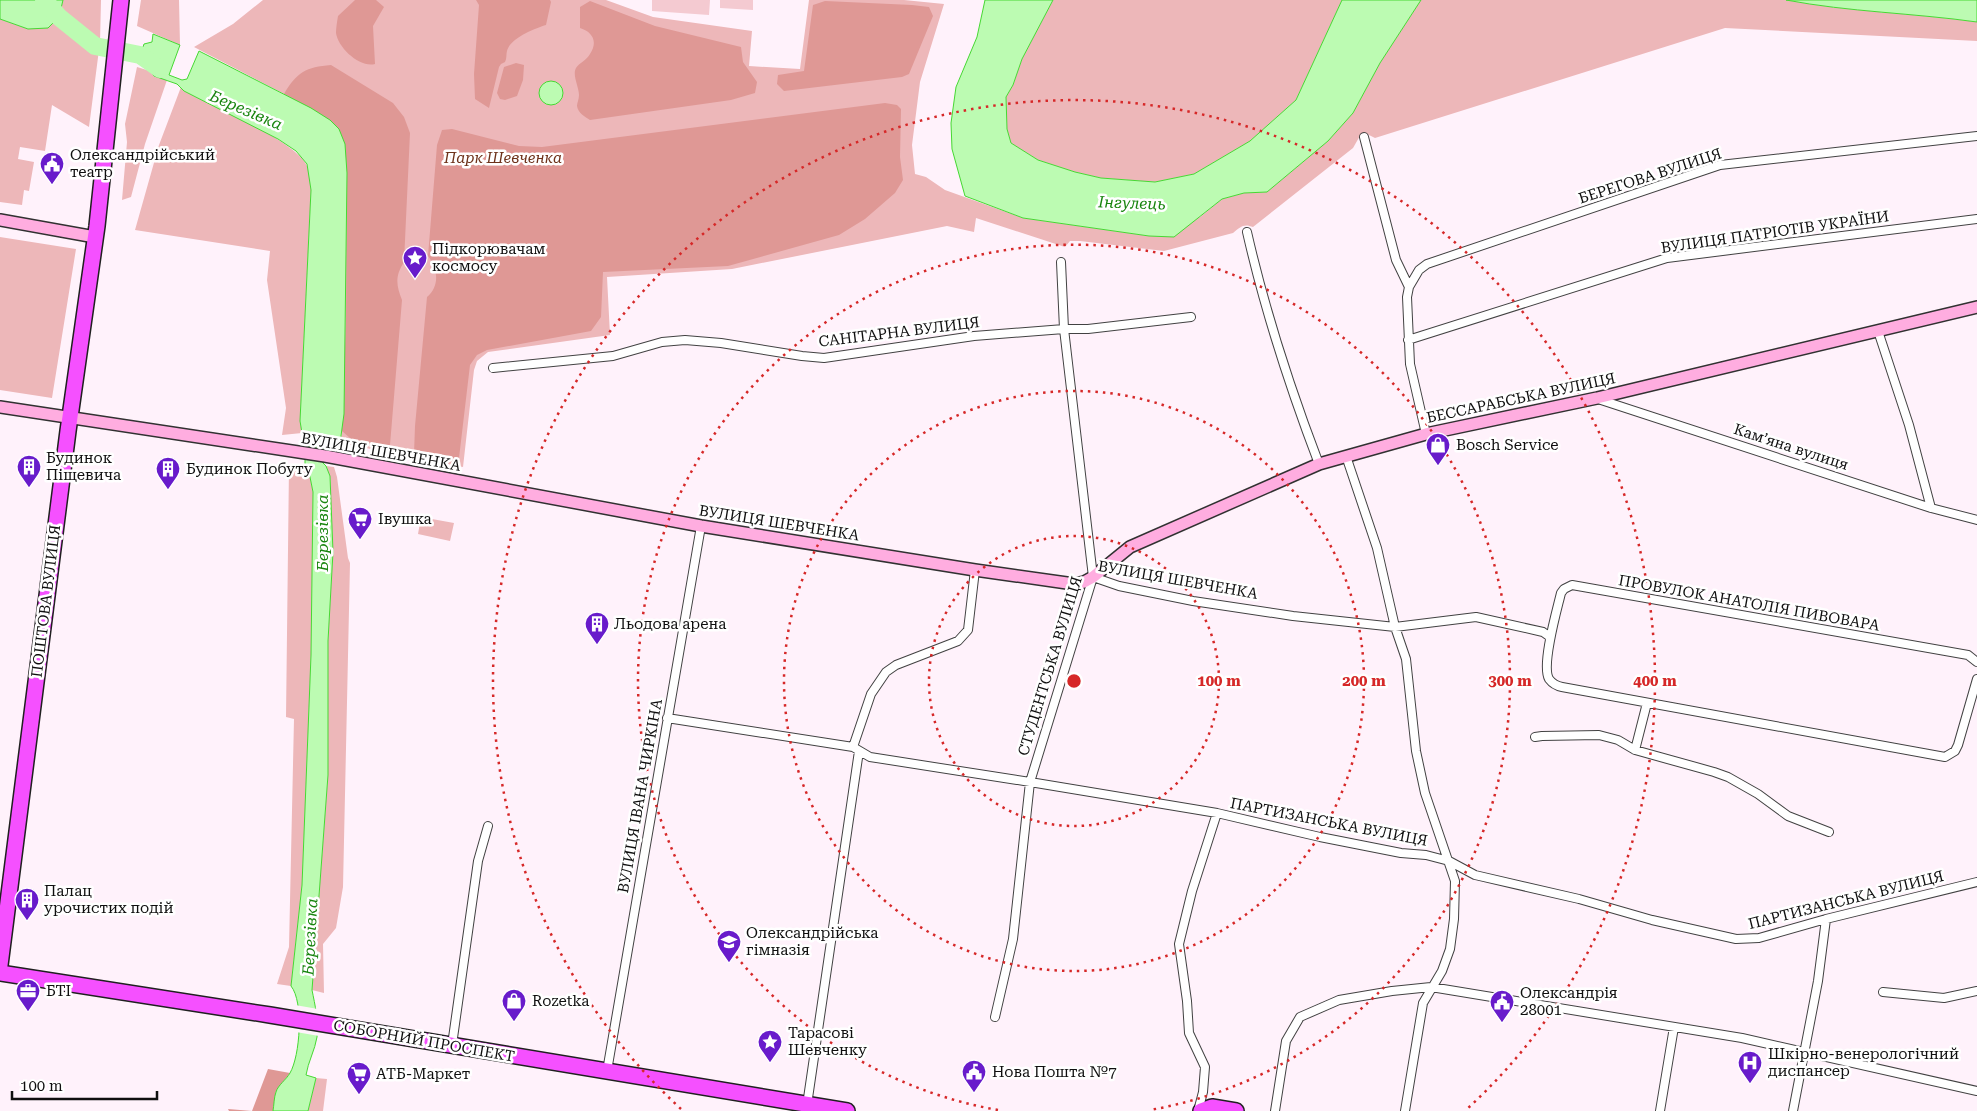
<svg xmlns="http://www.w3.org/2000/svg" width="1977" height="1111" font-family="'Roboto Serif',serif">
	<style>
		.green { fill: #edb7b9 }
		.forest { fill: #df9895 }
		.pitch { fill: #f4cad1 }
		.water { fill: #bcfbb2; stroke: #46d833 }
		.pier { fill: #fff2fb }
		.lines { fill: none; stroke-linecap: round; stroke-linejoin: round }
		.river { stroke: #bcfbb2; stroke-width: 18 }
		.street-casing { stroke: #424242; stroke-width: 10 }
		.secondary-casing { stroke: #313131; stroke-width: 14 }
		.highway-casing { stroke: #202020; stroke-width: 18 }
		.street { stroke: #fff; stroke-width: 8 }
		.secondary { stroke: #ffade0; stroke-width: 11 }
		.highway { stroke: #f550ff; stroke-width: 15 }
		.ring { fill: none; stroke: #d62828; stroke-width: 2.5; stroke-dasharray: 2.5 5 }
		.labels { text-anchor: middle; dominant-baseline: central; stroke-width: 5; stroke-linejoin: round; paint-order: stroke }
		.poi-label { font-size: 15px; fill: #0f0f0f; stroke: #fff; text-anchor: start }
		.park-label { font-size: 15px; font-style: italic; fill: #6d3119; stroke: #fff }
		.street-label { font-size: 15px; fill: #0f0f0f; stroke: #fff }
		.water-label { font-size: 16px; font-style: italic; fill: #18850f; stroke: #fff }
		.centre { fill: #d62828; stroke: #fff; stroke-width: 2.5 }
		.ring-label { font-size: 15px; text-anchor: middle; font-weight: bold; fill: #d62828; stroke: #fff; stroke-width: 5; stroke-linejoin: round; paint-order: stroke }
	</style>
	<rect width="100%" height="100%" fill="#fff2fb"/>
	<path class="green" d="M63,0h38l-1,42 -11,85 -37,-22 -7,46 -25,-4 -2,12 16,3 -5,29 -5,-1 -2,15 -22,-3v-183l28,10 31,-12z
		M141,0h38l1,45 -43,-19z
		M263,0h343l47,17 99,14 -3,35 51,3 9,-69h95l40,4 -24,78 -8,63 3,29 11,3 19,13 78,28 126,18 51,-19 22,-18 22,-6 23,-1 61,-51 25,-28 27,-50 41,-63h365c63,12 127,13 191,22v19l-252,-13 -350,110 -10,-5 -4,1 -8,14 -100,79c-9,-4 -13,0 -20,6l-69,18 -84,-10h-10l-5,6 -89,-29 -2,14 -27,-6 -215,43 -125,8 3,58 -122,17 -11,9 -3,9 -11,97 -123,-24 2,-12 -31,-323 -117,-61 39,-23z
		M1053,0h289l-46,100 -46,41 -56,33 -39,8 -54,-4 -26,-6 -37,-12 -27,-17 -4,-14 -1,-32 7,-12 9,-26z
		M137,67l13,4 4,5 13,4 -22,64 -14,53 -9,3 5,-58 -2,-18z
		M181,87l3,4c27,14 109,49 122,73 4,7 4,18 5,26l-11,231 2,12 -20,2 4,-27 -19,-128 3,-29 -135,-21 24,-85z
		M0,237l76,12 -24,149 -52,-8z
		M305,464l4,8 4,20 -2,163 -9,230 -11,101 -14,-2 12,-37 5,-228 -8,-2 3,-251z
		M326,466l8,1 3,10 11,81 2,5 -7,324 -7,41 -13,16 1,49 -12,-3 16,-215v-134l5,-89 -3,-76z
		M421,517l33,6 -4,18 -32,-7z
		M316,1078l11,1 -4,32h-15z"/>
	<path class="forest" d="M355,0h21l8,7 -11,19 2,38c-15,4 -37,-16 -39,-31 0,-5 1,-11 2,-17z
		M476,0h74l1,2 -5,23c-10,3 -36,13 -39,26 -1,4 0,7 -2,11l-4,2 -2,3 -10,41 -14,-9 -1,-25 5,-69z
		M590,1l65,25 86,21 2,15 14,20 -2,11 -24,7 -141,20c-5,-3 -12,-7 -13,-14 0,-3 2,-7 2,-11 0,-8 -7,-20 -3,-27 3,-5 11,-8 14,-14 8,-12 3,-22 -10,-26v-21z
		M825,1l87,4 17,2 4,9 -24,58 -7,3 -118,14 -7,-7 1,-9 26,-4 9,-66z
		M516,63l8,2 -1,15 -6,16 -12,4 -5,-1 -3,-6 7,-26z
		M331,65l62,38 11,14 6,16 -6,129c-9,14 -8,23 -2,38l-12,145 -4,3 -35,-9 -9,-8 4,-110 1,-148 -17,-53 -46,-26c13,-22 22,-27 47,-29z
		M885,103l12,2 4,4 -1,48 3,23 -8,13 -30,26 -26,16 -111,31 -125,6 -2,45 -10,14 -104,19 -10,5 -7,10 -11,93 -5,4 -40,-8 1,-28 12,-129c13,-11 11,-28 1,-41l9,-111 5,-15 10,-1 67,17 23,1z
		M268,1069l22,4 -14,18 -3,20h-44l-1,-2 24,2z"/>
	<path class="pitch" d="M652,0h58l-1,15 -57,-4z
		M720,0h33v10l-33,-2z"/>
	<path class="water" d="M0,0h63l-4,17 -11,11 -20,1 -28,-10z
		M985,0h68l-31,59 -9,26 -7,12 1,32 4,14 27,17 37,12 26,6 54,4 39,-8 56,-33 46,-41 46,-100h79l-41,63 -27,50 -25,28 -61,51 -23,1 -22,6 -48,38 -25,-1 -126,-18 -58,-22 -13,-47 -1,-26 5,-36 21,-50z
		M1786,0h191v22c-64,-9 -128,-10 -191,-22z
		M153,34l27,11 -11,30 13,5 5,-1 12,-28 112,57 19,12 9,9 6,15 2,29 -3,241 -4,29 -15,2 -4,16 5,5 4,10 3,76 -5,89v134l-16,215c3,15 7,32 5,47 -2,13 -9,25 -11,38l10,3 -8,33h-35c1,-6 1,-14 3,-19 2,-7 10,-12 14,-19 10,-17 14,-71 1,-87l11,-101 9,-230 2,-163 -4,-20 -4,-8v-27l-3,-4 -2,-12 11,-231 -4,-26 -11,-13 -18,-12 -94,-48 -7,-7 -23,-8 -7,-11 -8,-6 5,-15 8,-2z
		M539 93a12 12 0 1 1 24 0a12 12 0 1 1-24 0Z"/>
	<path class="pier" d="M295,1005l23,4 1,27 -23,-4z"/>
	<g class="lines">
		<path class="river" d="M44,0l15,17 36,29 45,9 20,14"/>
		<defs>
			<path id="street" d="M1364,137l32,123 13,27 -2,10 3,67 16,70
				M1247,232c18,79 43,156 72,232
				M1409,287l10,-17 8,-6 293,-99 257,-29
				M1878,331l31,94 22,83
				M1408,340l259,-82 310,-39
				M493,368l120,-12 49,-14 23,-2 36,3 81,13 22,2 150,-22 90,-7h24l103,-12
				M1598,399l333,109 46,12
				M1346,456l31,92 18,79 11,32 10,92 9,42 30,88 -1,38 -4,30 -8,22 -19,32 -18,108
				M1093,577l26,9 74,15 100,15 102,11 81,-10 67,15 7,5
				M1977,662l-9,-7 -396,-70 -8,4 -3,4c-4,17 -20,72 -12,86 3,4 8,7 13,8l383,70 10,-6 3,-6 19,-66
				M667,718l186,29 17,10 160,25 187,31 103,24 81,16 25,2 23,6 26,14 104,24 73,21 84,19 23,-1 67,-19 151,-37
				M1535,737l7,-1 57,-1 19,5 17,10 79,22 14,5 30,17 30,22 41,16
				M853,747l18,-53 15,-22 10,-7 62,-24 10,-11 7,-60
				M1635,750l12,-47
				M1883,992l61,6 33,-7
				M995,1017l18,-78 17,-157 63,-205 -29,-248 -3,-67
				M452,1045l26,-184 10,-35
				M607,1071l94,-545
				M807,1105l52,-354
				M1198,1111l5,-19 2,-25 -16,-34 -2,-32 -8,-57 13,-53 25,-78
				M1275,1111l11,-70 14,-24 39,-17 53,-9 39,-4 311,51 235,53
				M1660,1111l14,-84
				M1793,1111l25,-130 8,-62"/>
			<path id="secondary" d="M0,220l95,17
				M0,407l325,49 376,70 274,44 99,14 10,-2 9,-5 37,-30 189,-83 107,-30 171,-36 380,-91"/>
			<path id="highway" d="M0,965l68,-534 29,-205 24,-226
				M0,973l270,42 577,96
				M1201,1111l11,-4 24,4"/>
		</defs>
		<use href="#street" class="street-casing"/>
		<use href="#secondary" class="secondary-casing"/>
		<use href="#highway" class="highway-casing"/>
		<use href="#street" class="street"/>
		<use href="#secondary" class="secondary"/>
		<use href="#highway" class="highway"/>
	</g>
	<g class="ring">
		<circle cx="1074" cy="681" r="145"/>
		<circle cx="1074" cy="681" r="290"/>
		<path d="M998 1110A436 436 0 1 1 1150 1110"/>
		<path d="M681 1109A581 581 0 1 1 1467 1109"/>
	</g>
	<defs>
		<symbol id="civic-pin" viewBox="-11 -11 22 30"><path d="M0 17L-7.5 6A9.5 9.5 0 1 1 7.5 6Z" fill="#681bcb" stroke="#fff"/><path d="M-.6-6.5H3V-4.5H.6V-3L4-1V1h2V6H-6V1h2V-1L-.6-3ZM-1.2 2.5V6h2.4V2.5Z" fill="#fff"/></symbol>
		<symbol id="sight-pin" viewBox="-11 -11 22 30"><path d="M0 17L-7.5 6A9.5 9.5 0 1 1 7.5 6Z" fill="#681bcb" stroke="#fff"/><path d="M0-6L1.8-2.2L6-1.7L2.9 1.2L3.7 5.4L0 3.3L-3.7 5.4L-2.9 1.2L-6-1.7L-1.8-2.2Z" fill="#fff"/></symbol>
		<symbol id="shop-pin" viewBox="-11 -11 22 30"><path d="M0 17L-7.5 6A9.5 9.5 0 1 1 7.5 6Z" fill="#681bcb" stroke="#fff"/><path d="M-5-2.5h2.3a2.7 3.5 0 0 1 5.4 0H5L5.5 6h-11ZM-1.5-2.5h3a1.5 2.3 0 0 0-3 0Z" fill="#fff"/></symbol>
		<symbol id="building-pin" viewBox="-11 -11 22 30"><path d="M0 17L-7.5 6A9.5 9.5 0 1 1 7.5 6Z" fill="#681bcb" stroke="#fff"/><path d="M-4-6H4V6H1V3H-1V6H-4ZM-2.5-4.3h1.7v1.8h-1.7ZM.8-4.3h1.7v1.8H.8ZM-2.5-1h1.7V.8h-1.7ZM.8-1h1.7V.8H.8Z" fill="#fff"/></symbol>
		<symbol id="supermarket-pin" viewBox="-11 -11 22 30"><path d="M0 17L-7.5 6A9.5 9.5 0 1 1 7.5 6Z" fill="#681bcb" stroke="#fff"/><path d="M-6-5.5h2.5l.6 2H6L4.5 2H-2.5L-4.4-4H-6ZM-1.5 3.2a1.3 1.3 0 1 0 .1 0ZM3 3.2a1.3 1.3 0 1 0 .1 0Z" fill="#fff"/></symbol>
		<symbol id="school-pin" viewBox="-11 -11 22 30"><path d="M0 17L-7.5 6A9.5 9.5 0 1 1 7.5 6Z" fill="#681bcb" stroke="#fff"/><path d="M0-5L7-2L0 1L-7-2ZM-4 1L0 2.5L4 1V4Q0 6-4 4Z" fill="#fff"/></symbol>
		<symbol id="office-pin" viewBox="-11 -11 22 30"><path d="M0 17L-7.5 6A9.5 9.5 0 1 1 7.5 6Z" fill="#681bcb" stroke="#fff"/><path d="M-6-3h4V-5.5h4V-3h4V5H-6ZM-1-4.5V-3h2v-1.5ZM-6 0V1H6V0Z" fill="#fff"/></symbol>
		<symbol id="hospital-pin" viewBox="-11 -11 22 30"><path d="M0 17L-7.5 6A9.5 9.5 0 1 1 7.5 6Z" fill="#681bcb" stroke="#fff"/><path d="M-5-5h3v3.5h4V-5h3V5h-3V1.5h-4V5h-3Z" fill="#fff"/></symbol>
	</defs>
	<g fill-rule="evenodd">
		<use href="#civic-pin" x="38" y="150" width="28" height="38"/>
		<use href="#sight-pin" x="401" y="244" width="28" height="38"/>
		<use href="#shop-pin" x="1424" y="431" width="28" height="38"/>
		<use href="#building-pin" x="15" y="453" width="28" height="38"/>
		<use href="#building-pin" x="154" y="455" width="28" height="38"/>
		<use href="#supermarket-pin" x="346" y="505" width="28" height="38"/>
		<use href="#building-pin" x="583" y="610" width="28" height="38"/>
		<use href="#building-pin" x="13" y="886" width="28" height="38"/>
		<use href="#school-pin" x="715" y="928" width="28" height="38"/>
		<use href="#office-pin" x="14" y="977" width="28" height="38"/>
		<use href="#shop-pin" x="500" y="987" width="28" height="38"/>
		<use href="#civic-pin" x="1488" y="988" width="28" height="38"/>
		<use href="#sight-pin" x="756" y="1028" width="28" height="38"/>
		<use href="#hospital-pin" x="1736" y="1049" width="28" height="38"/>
		<use href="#civic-pin" x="960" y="1058" width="28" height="38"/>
		<use href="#supermarket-pin" x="345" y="1060" width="28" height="38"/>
	</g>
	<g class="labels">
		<g class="poi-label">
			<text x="70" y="155">Олександрійський<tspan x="70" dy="17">театр</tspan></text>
			<text x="432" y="249">Підкорювачам<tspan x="432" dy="17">космосу</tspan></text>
			<text x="1456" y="445">Bosch Service</text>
			<text x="46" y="458">Будинок<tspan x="46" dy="17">Піщевича</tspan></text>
			<text x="186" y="469">Будинок Побуту</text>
			<text x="378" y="519">Івушка</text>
			<text x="614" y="624">Льодова арена</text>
			<text x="44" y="891">Палац<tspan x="44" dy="17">урочистих подій</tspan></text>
			<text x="746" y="933">Олександрійська<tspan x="746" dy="17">гімназія</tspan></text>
			<text x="46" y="991">БТІ</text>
			<text x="1520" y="993">Олександрія<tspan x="1520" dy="17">28001</tspan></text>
			<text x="532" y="1001">Rozetka</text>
			<text x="788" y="1033">Тарасові<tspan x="788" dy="17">Шевченку</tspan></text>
			<text x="1768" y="1054">Шкірно-венерологічний<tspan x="1768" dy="17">диспансер</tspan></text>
			<text x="992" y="1072">Нова Пошта №7</text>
			<text x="376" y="1074">АТБ-Маркет</text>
		</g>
		<g class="park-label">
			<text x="503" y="158">Парк Шевченка</text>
		</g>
		<g class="street-label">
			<text transform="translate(1650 176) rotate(-18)">БЕРЕГОВА ВУЛИЦЯ</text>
			<text transform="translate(1775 232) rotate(-8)">ВУЛИЦЯ ПАТРІОТІВ УКРАЇНИ</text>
			<text transform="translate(899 332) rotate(-7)">САНІТАРНА ВУЛИЦЯ</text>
			<text transform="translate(1521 398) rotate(-12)">БЕССАРАБСЬКА ВУЛИЦЯ</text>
			<text transform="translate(1791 447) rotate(18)">Камʼяна вулиця</text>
			<text transform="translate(381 452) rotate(10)">ВУЛИЦЯ ШЕВЧЕНКА</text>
			<text transform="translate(779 523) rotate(9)">ВУЛИЦЯ ШЕВЧЕНКА</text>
			<text transform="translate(1178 580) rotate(10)">ВУЛИЦЯ ШЕВЧЕНКА</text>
			<text transform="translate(46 601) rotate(-83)">ПОШТОВА ВУЛИЦЯ</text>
			<text transform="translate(1749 603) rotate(10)">ПРОВУЛОК АНАТОЛІЯ ПИВОВАРА</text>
			<text transform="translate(1050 666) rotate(-73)">СТУДЕНТСЬКА ВУЛИЦЯ</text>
			<text transform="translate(640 796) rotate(-80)">ВУЛИЦЯ ІВАНА ЧИРКІНА</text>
			<text transform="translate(1329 822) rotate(11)">ПАРТИЗАНСЬКА ВУЛИЦЯ</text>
			<text transform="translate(1846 900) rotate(-14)">ПАРТИЗАНСЬКА ВУЛИЦЯ</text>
			<text transform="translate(424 1041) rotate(10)">СОБОРНИЙ ПРОСПЕКТ</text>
		</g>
		<g class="water-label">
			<text transform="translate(246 110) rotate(23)">Березівка</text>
			<text transform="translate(1132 203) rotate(2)">Інгулець</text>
			<text transform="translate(322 533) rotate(-90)">Березівка</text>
			<text transform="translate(310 937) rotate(-87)">Березівка</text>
		</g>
	</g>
	<circle cx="1074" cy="681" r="8" class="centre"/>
	<g class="ring-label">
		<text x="1219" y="686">100 m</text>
		<text x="1364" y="686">200 m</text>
		<text x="1510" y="686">300 m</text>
		<text x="1655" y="686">400 m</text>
	</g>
	<path d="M12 1091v8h145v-8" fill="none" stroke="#0f0f0f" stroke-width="2.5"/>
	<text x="20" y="1091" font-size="15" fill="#0f0f0f" stroke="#ffffff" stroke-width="4" paint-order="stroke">100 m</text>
</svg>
